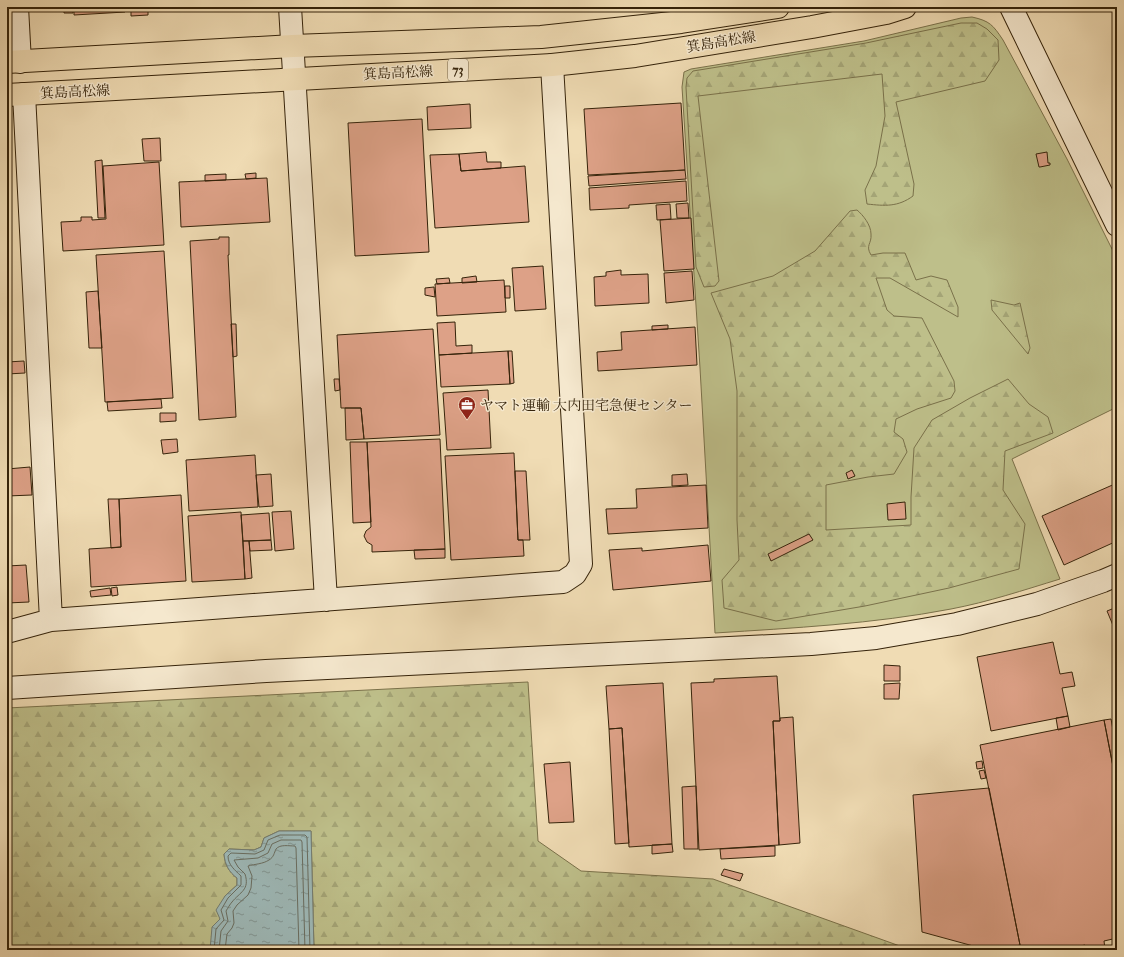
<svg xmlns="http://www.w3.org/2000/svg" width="1124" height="957" font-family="'IM FELL Double Pica','Noto Serif JP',serif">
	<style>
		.green { fill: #bebf8a; stroke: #7a714a }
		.forest { fill: url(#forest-firs); stroke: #7a714a }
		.water { fill: url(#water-ripples); stroke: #747d72 }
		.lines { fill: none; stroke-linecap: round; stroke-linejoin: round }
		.shore { stroke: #6a6e61; stroke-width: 1 }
		.building { fill: #dda187; stroke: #35230a }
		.secondary-casing { stroke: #35230a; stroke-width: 24 }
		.primary-casing { stroke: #35230a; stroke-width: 24 }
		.secondary { stroke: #f5e8ce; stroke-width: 22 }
		.primary { stroke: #f0dcb4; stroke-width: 22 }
		.labels { text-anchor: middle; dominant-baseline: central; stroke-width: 3; stroke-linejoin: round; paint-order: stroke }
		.shield { fill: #f5e8ce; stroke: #6f5e45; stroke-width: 1 }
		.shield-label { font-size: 13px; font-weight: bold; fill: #35230a }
		.street-label { font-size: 14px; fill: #35230a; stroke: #f5e8ce }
		.poi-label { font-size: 14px; fill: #35230a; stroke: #f5e8ce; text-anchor: start }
	</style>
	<defs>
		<pattern id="forest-firs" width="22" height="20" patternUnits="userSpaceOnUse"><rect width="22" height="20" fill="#bebf8a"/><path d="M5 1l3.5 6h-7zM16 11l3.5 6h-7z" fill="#a4a476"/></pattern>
		<pattern id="water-ripples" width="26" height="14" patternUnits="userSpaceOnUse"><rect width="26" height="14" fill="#9eb9b8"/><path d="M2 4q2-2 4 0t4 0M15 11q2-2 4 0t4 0" fill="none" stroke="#829694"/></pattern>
	</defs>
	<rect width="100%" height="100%" fill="#f0dcb4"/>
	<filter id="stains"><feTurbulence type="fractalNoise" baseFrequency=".005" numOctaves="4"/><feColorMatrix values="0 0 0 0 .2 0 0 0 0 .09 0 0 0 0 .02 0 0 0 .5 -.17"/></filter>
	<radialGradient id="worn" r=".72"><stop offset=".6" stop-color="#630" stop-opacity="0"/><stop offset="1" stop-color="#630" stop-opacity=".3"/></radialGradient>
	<path class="green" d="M972,17c18,4 21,8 31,23l64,119 50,100v148l-105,52 48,120c-36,11 -72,23 -109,30 -78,15 -158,19 -236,24l-15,-265 -18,-281 2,-15 7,-3 173,-28 97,-23z"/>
	<path class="forest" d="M961,23h16l10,6 11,11 1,20 -14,21 -89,21 18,82 -1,12c-15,11 -28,10 -46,8l-2,-14 11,-24 9,-50 -3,-42 -184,22 21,185 -4,5 -11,1 -8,-20 -10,-180 1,-9 6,-7 173,-28z
		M857,210c6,5 14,15 14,24 1,10 -6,11 0,21l12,-2h22l11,27 15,-4 16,4 11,27v10l-68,-39h-14l11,32 7,6 28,2 32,63 1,10 -4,7 -34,11 -21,10 -2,13 9,7 4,13 -13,22 -26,3 -42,8v45l85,-5v-28l3,-49 18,-28 38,-22 38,-19 21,25 19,13 5,16 -48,18 -2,39 22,34 -6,45 -70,19 -84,18 -89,15 -52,-13 -2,-28 17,-20 -2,-40v-129l-7,-52 -19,-46 62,-17 42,-25 35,-40z
		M991,300l23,5 6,-2 10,45 -2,6 -36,-44z
		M528,682l10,159 43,30 132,8 198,71h-597l-3,-119h-32l-15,7 -3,9 -7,3 -25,-1 -5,5c1,11 5,18 13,24v7l-12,11 -5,23 -8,20 -2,11h-203v-242z"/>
	<path class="water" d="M279,831h32l3,119h-104l2,-23 8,-8 -4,-9 9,-14 12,-11v-7c-8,-6 -12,-13 -13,-24l5,-5 25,1 7,-3 3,-9z"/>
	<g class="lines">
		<path class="shore" d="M214,950l2,-21 8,-9 -3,-10 7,-12 13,-13v-9c-6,-6 -13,-11 -13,-20l3,-3 24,1 9,-4 4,-10 12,-5h25l2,2 3,113
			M219,950l2,-19 7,-10 -2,-10c2,-3 4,-7 6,-9 8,-10 18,-12 13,-28l-7,-7 -4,-7 24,-2 10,-5 4,-9 9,-4h20l1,2 3,108
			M225,950l2,-16 5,-6 2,-5 -1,-12 4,-6 11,-10 3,-7 1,-12 -4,-10c7,-2 15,-2 21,-6 5,-3 5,-7 7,-11 4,-5 13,-3 19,-3l1,2 3,102"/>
	</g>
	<path class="building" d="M64,7h9v6h-9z
		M74,7h51v5l-51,3z
		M131,10h17v5l-17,1z
		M681,103l4,67 -97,5 -4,-66z
		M470,104l1,24 -43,2 -1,-23z
		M422,119l7,133 -74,4 -7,-133z
		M160,138l1,23h-17l-2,-22z
		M486,152l1,10h14v6l-40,3 -2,-17z
		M1047,152l1,11h2v2l-10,2h-1l-3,-13z
		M459,154l2,17 64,-5 4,56 -94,6 -5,-73z
		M102,160l3,58h-7l-3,-57z
		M159,162l5,83 -101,6 -2,-29 20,-1v-4h11v3l14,-1 -3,-53z
		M685,170l1,9 -97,7 -1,-10z
		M256,173v5l-10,1 -1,-5z
		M226,174v6l-21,1v-6z
		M267,178l3,44 -89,5 -2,-45z
		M686,181l1,20 -58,4v3l-39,2 -1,-22z
		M688,203l1,15h-12l-1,-14z
		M670,204l1,15 -14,1 -1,-15z
		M691,218l3,51 -30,2 -4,-51z
		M219,237h10v18h-1l8,162 -37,3 -9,-179 29,-2z
		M164,251l9,147 -68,4 -9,-147z
		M543,266l3,43 -31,2 -3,-43z
		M621,270v5l27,-1 1,29 -54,3 -1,-29 12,-1v-4z
		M692,271l2,29 -28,3 -2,-30z
		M476,276l1,6 -15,1v-5z
		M449,278l1,5 -13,1 -1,-5z
		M504,280l2,32 -69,4 -2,-32z
		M505,286h5v12h-5z
		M434,287l1,10 -10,-2v-7z
		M98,291l4,57h-13l-3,-56z
		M455,322l1,24 16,-1v8l-33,2 -2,-32z
		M231,324h5l1,32 -4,1z
		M668,325v4l-16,1v-4z
		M695,327l2,38 -99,6 -1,-19 25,-2 -1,-18z
		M433,329l7,106 -76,4 -3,-31h-20l-4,-73z
		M508,351l2,33 -69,3 -2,-32z
		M508,351h4l2,32 -4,1z
		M24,361l1,12 -18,1v-12z
		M334,379h5l1,11 -5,1z
		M488,390l3,58 -44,2 -4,-57z
		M161,399l1,9 -54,3 -1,-9z
		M345,408h16l3,31 -18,1z
		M160,413h16v8l-16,1z
		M177,439l1,13 -15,2 -2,-14z
		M440,439l5,110 -73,3v-7l-5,-3 -3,-6 2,-5 5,-4 -4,-85z
		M350,442h17l4,80 -18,1z
		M514,453l4,87h5l1,16 -73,4 -6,-104z
		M255,455l3,52 -69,4 -3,-51z
		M30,467l2,28 -25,1v-27z
		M852,470l3,6 -7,3 -2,-6z
		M515,471h11l4,69h-12z
		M271,474l2,32 -14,1 -3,-32z
		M687,474l1,11 -16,1v-11z
		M1117,483v58l-53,24 -22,-49z
		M706,485l2,43 -100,6 -2,-25 31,-1 -1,-19z
		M181,495l5,86 -95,6 -2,-38 32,-2 -2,-48z
		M108,499h11l2,48 -10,1z
		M905,502l1,17 -18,1 -1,-16z
		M291,511l3,38 -19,2 -3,-39z
		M241,512l4,67 -53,3 -4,-66z
		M269,513l2,27 -28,1 -2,-26z
		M809,534l4,6 -42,21 -3,-7z
		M271,540l1,10 -22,1 -1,-10z
		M243,541h6l3,37 -7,1z
		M708,545l3,36 -98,9 -4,-40 33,-2v3z
		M445,549v9l-30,1 -1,-9z
		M26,565l3,37 -22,1v-37z
		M117,587l1,8 -6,1 -1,-8z
		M110,588l1,7 -20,2 -1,-6z
		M1117,607v28l-10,-24z
		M1053,642l7,32 12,-2 3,14 -13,2 6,28 -77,15 -14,-74z
		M884,665l16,1v15h-16z
		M777,676l3,45h-7l6,124 -80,5 -8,-167 23,-1v-3z
		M663,683l9,161 -43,3 -7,-119 -13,1 -3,-43z
		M900,683l-1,16h-15v-15z
		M1068,716l2,11 -12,3 -2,-12z
		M793,717l7,126 -21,2 -6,-124h7v-3z
		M1111,719l6,33v35l-13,-67z
		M1104,720l13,67v151l-13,3 1,8 -5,1h-14l-1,-5 -26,5h-38l-41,-205z
		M622,728l7,115 -14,1 -6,-115z
		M982,761l1,7 -6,1 -1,-7z
		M570,762l4,60 -25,1 -5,-59z
		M984,770l2,8 -5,1 -2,-8z
		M696,786l2,63h-14l-2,-62z
		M989,788l31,157 -13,3v2h-19l-66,-18 -9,-137z
		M672,844l1,8 -21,2v-9z
		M775,846v10l-54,3 -1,-10z
		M724,869l19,5 -3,7 -19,-6z"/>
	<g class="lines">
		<defs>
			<path id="secondary" d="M17,7l3,55
				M290,7l36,593
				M1011,7l106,218
				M24,94l27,526
				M7,632l44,-12 512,-38 12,-8 6,-10 -29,-499
				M7,688l259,-17 545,-27 65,-6 81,-14 80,-20 66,-23 14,-6"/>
			<path id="primary" d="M7,62l286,-16 248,-9 140,-15 97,-15
				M7,95l545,-30 83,-9 177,-29 74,-14 19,-6"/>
		</defs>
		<use href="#secondary" class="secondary-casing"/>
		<use href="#primary" class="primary-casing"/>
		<use href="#secondary" class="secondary"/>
		<use href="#primary" class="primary"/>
	</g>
	<defs>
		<symbol id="office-pin" viewBox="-11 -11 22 30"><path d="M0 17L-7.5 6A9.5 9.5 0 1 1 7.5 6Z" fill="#8f2418" stroke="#f5e8ce"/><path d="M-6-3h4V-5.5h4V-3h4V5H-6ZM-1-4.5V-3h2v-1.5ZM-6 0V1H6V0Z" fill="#fff"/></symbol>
	</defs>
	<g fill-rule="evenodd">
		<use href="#office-pin" x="457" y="395" width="20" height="27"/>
	</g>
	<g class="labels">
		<rect class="shield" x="448" y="59" width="20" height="22" rx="3"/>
		<g class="shield-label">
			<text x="458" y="70">73</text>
		</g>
		<g class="street-label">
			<text transform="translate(721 42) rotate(-9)">箕島高松線</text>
			<text transform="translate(398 73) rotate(-3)">箕島高松線</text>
			<text transform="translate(75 92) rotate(-3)">箕島高松線</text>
		</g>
		<g class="poi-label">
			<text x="480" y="405">ヤマト運輸 大内田宅急便センター</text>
		</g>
	</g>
	<rect width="1124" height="957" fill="none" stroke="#f0dcb4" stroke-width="24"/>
	<rect x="8" y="8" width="1108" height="941" fill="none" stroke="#35230a" stroke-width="2"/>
	<rect x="12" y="12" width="1100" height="933" fill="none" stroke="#35230a"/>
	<rect width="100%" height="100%" filter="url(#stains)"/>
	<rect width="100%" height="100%" fill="url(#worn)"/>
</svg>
